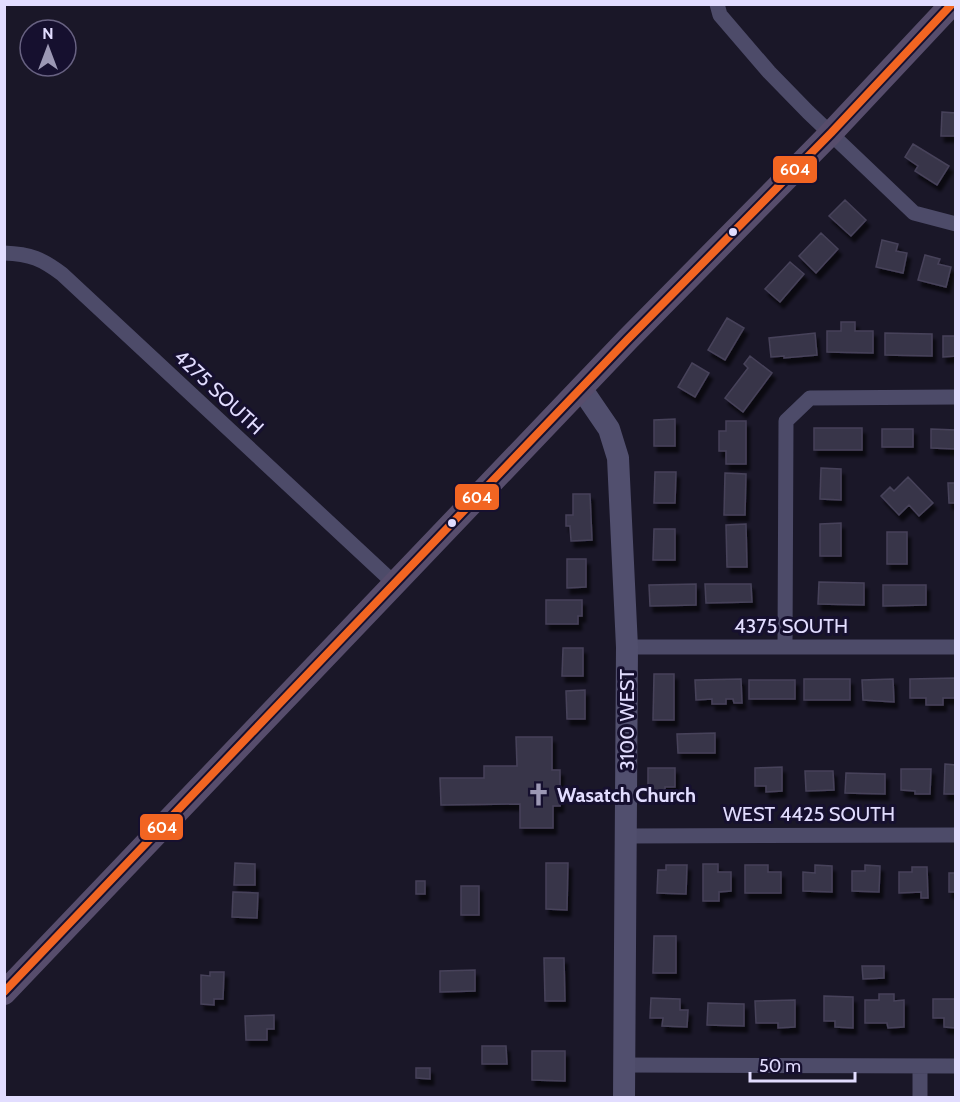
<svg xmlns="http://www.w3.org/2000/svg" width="960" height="1102" font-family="Cabin,sans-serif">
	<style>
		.building { fill: #393649; stroke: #47425a; stroke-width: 1.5; filter: url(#shadow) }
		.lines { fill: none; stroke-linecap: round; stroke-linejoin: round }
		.street { stroke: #4d4b69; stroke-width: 15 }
		.secondary { stroke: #514f6e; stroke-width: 22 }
		.primary { stroke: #574d6c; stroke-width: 24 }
		.bus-1-casing { stroke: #16102f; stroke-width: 12 }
		.bus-1 { stroke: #f26522; stroke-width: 8 }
		.bus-dot { fill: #e2ddff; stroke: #16102f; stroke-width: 2 }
		.labels { text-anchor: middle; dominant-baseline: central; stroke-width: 6; stroke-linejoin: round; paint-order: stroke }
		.street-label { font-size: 20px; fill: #e2ddff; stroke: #16102f }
		.poi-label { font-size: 20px; font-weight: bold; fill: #e2ddff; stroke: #16102f; text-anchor: start }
		.line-badge { stroke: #16102f; stroke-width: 2 }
		.badge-label { font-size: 16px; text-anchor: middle; font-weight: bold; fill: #fff }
	</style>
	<defs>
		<filter id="shadow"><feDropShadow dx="3.5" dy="6" stdDeviation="1.5" flood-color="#0009"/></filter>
	</defs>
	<rect width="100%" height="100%" fill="#1a1728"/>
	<path class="building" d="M942,112l14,1v23h-15z
		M913,144l36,22 -12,19 -22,-14 3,-5 -13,-9z
		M845,200l21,20 -15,16 -22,-20z
		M821,233l17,16 -22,24 -17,-17z
		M882,240l16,4 -2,7 11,2 -4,20 -27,-6z
		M925,255l15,4 -2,5 13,3 -5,20 -28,-7z
		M790,262l14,12 -24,28 -15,-13z
		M727,318l17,10 -19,32 -17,-10z
		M841,322h14v9h18v22l-46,-1v-21h14z
		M815,333l2,22 -33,3v-2l-13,1 -2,-19z
		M885,333l47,1v22l-47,-1z
		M943,336h13v20l-13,1z
		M750,356l22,17 -29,39 -18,-14 23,-30 -4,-4z
		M692,363l17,10 -14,24 -17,-10z
		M675,419v27h-21v-26z
		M726,421h20v43h-20v-13h-7v-20h7z
		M814,428h48v22h-48z
		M882,429h31v18h-31z
		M931,429l25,1v19l-25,-1z
		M821,468l20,1v31l-21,-1z
		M655,472h21l-1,31h-21z
		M725,473l21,1 -1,41h-21z
		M908,477l25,26 -14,13 -10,-11 -10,10 -18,-19 9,-9 4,4z
		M948,483h8v20h-7z
		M573,494h17l2,46 -21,1 -1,-15h-4v-11h7z
		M841,523v33h-21v-32z
		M746,524l1,43h-20l-1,-42z
		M654,529h21v31h-22z
		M887,532h20v32h-20z
		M567,559h19v28l-19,1z
		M819,582l45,1v22l-46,-1z
		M696,584v21l-46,1 -1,-21z
		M705,584h46l1,18 -46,1z
		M883,585h43v20l-43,1z
		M546,600h36v16h-4v8h-32z
		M563,648h20v28h-21z
		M654,674h20v46h-21z
		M956,678v20h-13v7h-17v-7h-16v-19z
		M741,679l1,24h-8l-1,-4h-7v5h-14v-5l-16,1 -1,-20z
		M804,679h46v21h-46z
		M893,679l1,23 -31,-2 -1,-20z
		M749,680h46v19h-46z
		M585,690v29h-18l-1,-28z
		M715,733v20h-37l-1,-19z
		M516,737h36v33h8v36h-7v22h-33v-24l-79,1 -1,-27h44v-12h33z
		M945,764l11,1v29h-12z
		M782,767v24l-16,1v-6h-11v-18z
		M648,768h27v19h-10v8h-17z
		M901,769h30l-1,25h-15v-3l-14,-1z
		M805,771h28l1,19 -28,1z
		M846,773l39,1v20l-40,-1z
		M235,863l20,1v21h-21z
		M546,863h22l-1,47 -21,-1z
		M703,864h15v8h13v19l-12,1v9h-16z
		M666,865h21l-1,29 -29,-1 1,-23h8z
		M745,865h23v7h13v21h-36z
		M815,865l17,1v26l-29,-1v-19l12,1z
		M865,865l15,1 -1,26 -27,-1v-20h13z
		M912,867h15l1,31h-7v-6l-22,1v-21h13z
		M949,873h7v19h-7z
		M416,881h9v13h-9z
		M461,886h18v29h-18z
		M233,892l25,1 -1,25 -25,-1z
		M654,936h22v37h-23z
		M544,958h20l1,43h-20z
		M862,966h22v12l-21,1z
		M475,970v21l-35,1v-21z
		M210,972h14l-1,27h-9v6l-13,-1v-29l9,1z
		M879,994h15v7l10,-1v27l-16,1 -1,-5h-22v-23h14z
		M824,996l29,1v31l-18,-1v-6h-11z
		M651,998l29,1v11h8l-1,17 -25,-1 1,-8h-13z
		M933,999h23v29l-12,-1v-9h-11z
		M795,1000v27l-17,1v-5h-22l-1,-22z
		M708,1003l36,1v22l-37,-1z
		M274,1015v14h-7v11h-21l-1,-24z
		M482,1046h24l1,18h-25z
		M532,1051h33v30l-33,-1z
		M416,1068h14v11l-14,-1z"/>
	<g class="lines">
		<path class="street" d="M717,4l3,11 49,57 39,40 106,101 42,11
			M4,253c27,1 38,6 58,21l333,310
			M627,647h329
			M785,647l1,-226 24,-23 146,-1
			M627,836l329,-1
			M625,1065l331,1
			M920,1098v-32"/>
		<path class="secondary" d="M581,388l28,41 9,29 9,189 -3,451"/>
		<path class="primary" d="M4,993l624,-654 203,-206 121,-129"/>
		<defs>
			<path id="bus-1" d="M4,992l624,-653 203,-206 121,-129"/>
		</defs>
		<use href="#bus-1" class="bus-1-casing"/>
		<use href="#bus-1" class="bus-1"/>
	</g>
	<defs>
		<symbol id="church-bare" viewBox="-9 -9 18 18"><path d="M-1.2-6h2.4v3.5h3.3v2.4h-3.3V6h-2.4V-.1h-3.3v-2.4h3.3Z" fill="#9c98b4" stroke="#16102f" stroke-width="2.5" paint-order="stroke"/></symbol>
	</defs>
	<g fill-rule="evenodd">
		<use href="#church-bare" x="522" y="778" width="33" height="33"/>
	</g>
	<g class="bus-dot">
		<circle cx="733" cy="232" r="5"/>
		<circle cx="452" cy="523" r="5"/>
	</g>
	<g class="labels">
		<g class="street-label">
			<text transform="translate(219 392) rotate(43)">4275 SOUTH</text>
			<text x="791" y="626">4375 SOUTH</text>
			<text transform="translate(627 720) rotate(-90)">3100 WEST</text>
			<text x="809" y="814">WEST 4425 SOUTH</text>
		</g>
		<g class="poi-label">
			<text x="557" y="795">Wasatch Church</text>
		</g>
	</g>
	<g class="line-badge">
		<rect x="772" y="155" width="46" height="29" rx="6" fill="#f26522"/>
		<rect x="454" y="483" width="46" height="28" rx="6" fill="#f26522"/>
		<rect x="139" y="813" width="45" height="28" rx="6" fill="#f26522"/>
	</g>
	<g class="badge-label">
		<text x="795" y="175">604</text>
		<text x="477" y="503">604</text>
		<text x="162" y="833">604</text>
	</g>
	<rect width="960" height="1102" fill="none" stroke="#e2ddff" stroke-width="12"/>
	<g transform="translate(48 48)"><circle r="28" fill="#16102f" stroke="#686282" stroke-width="1.5"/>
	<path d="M0-4.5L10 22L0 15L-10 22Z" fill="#9c98b4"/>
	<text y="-9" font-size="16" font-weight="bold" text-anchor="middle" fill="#e2ddff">N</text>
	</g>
	<path d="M750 1072v9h105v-9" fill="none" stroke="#e2ddff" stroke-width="3"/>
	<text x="759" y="1072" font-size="18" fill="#e2ddff" stroke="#16102f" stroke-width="4.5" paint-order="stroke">50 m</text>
</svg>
